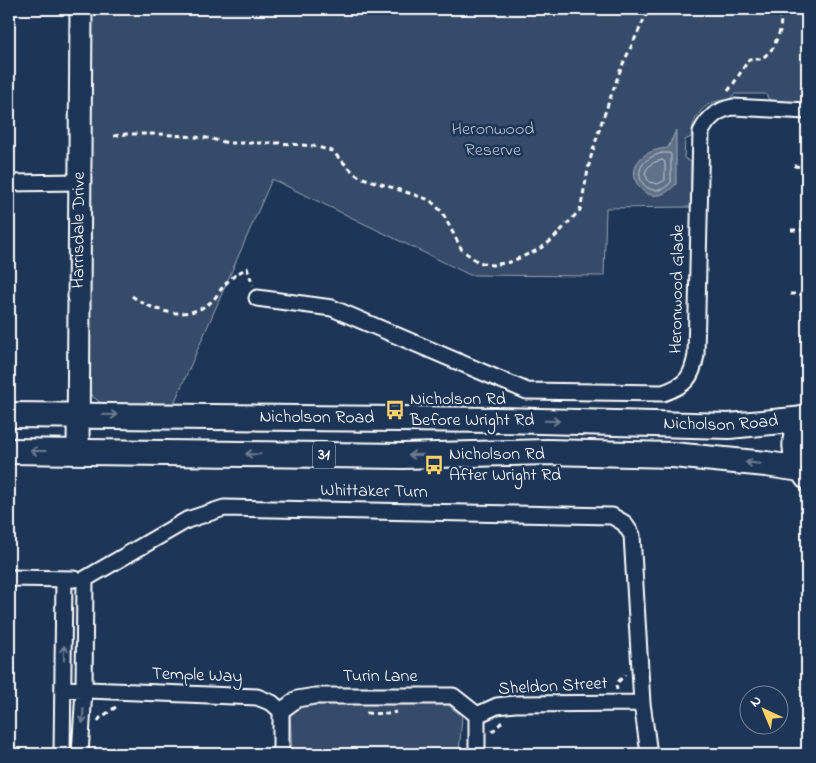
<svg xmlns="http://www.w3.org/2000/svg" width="816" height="763" font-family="'Indie Flower',sans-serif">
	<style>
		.green { fill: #364b69; stroke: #9aa5b4 }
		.water { fill: #617289; stroke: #a0aab8 }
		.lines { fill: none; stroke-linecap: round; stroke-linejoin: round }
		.shore { stroke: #c0c7d0; stroke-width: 1 }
		.stream { stroke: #a0aab8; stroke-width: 5 }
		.street-casing { stroke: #fff; stroke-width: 19 }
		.secondary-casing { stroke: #fff; stroke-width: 25 }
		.primary-casing { stroke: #fff; stroke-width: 28 }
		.path { stroke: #fff; stroke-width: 3; stroke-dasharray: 5 4; stroke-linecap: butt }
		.street { stroke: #1d3557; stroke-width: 15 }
		.secondary { stroke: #1d3557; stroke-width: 21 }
		.primary { stroke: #1d3557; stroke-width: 24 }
		.oneway { stroke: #6c7c92 }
		.labels { text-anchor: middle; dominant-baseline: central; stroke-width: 5; stroke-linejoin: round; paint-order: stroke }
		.shield { fill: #1d3557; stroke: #bbc2cd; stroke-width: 1 }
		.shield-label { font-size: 16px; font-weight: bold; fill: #fff }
		.park-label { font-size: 18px; fill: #b9c0ca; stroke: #1d3557 }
		.street-label { font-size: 18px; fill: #fff; stroke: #1d3557 }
		.poi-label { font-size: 18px; fill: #fff; stroke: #1d3557; text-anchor: start }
	</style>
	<rect width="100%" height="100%" fill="#1d3557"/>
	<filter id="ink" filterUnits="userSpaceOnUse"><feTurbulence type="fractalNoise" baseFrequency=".02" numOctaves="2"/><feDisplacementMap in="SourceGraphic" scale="10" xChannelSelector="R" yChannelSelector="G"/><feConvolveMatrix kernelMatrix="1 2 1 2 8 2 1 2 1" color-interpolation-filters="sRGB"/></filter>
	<g filter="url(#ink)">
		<path class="green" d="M90,9h717v94l-38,-3 -3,-6h-32l-4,6c-24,-1 -37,14 -39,37l-6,3 -1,18 7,4v45l-85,1 -2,68 -134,-1 -198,-96 -100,229 -65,-1 -14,-10 -6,-16z
			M306,703l141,1 15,12 -3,38h-167l-2,-41z"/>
		<path class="water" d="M676,130v54c-33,38 -70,-31 -8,-36z"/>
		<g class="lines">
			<path class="shore" d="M662,153h7l2,1v28c-21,26 -54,-17 -9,-29z
				M662,160l3,2v18l-7,4 -9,-2 -4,-8c2,-9 8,-12 17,-14z"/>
			<path class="stream" d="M804,9l-2,7 5,30"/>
			<defs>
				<path id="street" d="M9,183l70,-1
					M257,298l75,10 195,83 136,2c23,-8 29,-15 33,-38l5,-223c7,-14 16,-22 32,-25l74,4
					M9,578l65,1
					M85,579l102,-59 37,-12 388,8 12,7 8,12 10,168 7,51
					M64,689l193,8 15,6 9,8v43
					M281,711l16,-12 18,-3h138l24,19
					M477,715l20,-9 18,-2 127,-1
					M62,754l2,-175
					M80,754l4,-64 1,-111
					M477,754v-39"/>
				<g id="secondary">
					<path id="s1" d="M78,451l3,-442"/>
				</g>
				<g id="primary">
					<path id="s2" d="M9,415l489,5 231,6 76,-7"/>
					<path d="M807,416c-17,18 -14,43 0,61"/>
					<path d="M9,451l394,5 144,-4 126,3 93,9 35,5"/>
				</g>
			</defs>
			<use href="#street" class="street-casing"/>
			<use href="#secondary" class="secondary-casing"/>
			<use href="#primary" class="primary-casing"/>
			<path class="path" d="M728,91l6,-8 15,-24h13l11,-11 7,-17 1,-12 -3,-10
				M114,136l12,-2h34l47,4 21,5h51l35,3 18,5 22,22 6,4 70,23 12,12 20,38 16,12 14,3 18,-3 28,-12 14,-10 28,-30 10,-50 11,-36 20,-56 28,-59
				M794,166l13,1
				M791,230h16
				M790,294h17
				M132,296c22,16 55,26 79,6 5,-4 8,-11 12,-15 7,-9 15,-14 24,-19l6,17
				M617,690l-1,-6 9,-9
				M366,713l23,1 7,-2
				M98,721l2,-3 16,-11
				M492,732l11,-11"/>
			<use href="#street" class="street"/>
			<use href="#secondary" class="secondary"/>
			<use href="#primary" class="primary"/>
		</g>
		<defs><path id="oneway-shaft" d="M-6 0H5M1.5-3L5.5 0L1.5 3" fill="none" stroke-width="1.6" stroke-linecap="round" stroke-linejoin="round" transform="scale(1.25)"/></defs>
		<g class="oneway">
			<use href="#oneway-shaft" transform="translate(110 415) rotate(1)"/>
			<use href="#oneway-shaft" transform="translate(552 421) rotate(1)"/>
			<use href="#oneway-shaft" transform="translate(38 451) rotate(-180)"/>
			<use href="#oneway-shaft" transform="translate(253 454) rotate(-179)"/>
			<use href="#oneway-shaft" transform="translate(416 455) rotate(179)"/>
			<use href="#oneway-shaft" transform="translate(753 463) rotate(-175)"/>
			<use href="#oneway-shaft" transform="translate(64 653) rotate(-90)"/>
			<use href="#oneway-shaft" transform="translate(83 716) rotate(94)"/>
		</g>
	</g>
	<defs>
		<symbol id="bus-bare" viewBox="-9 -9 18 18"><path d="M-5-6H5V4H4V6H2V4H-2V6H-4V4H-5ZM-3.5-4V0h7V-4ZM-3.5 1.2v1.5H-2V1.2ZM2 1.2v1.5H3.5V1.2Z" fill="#ffd166" stroke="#1d3557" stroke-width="2.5" paint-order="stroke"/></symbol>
	</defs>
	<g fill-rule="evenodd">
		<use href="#bus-bare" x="381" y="396" width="28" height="28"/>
		<use href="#bus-bare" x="420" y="451" width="28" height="28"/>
	</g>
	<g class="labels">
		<rect class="shield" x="313" y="441.5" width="22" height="27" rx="4"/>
		<g class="shield-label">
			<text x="324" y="455">31</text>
		</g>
		<g class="park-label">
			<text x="493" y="130">Heronwood<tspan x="493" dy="21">Reserve</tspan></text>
		</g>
		<g class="street-label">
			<text stroke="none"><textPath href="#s1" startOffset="221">Harrisdale Drive</textPath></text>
			<text transform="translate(678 289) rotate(-89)">Heronwood Glade</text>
			<text stroke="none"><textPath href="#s2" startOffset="308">Nicholson Road</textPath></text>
			<text stroke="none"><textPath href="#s2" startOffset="712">Nicholson Road</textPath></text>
			<text transform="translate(374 492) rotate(1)">Whittaker Turn</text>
			<text transform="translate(197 676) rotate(2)">Temple Way</text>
			<text x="380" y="677">Turin Lane</text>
			<text transform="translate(553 687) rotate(-3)">Sheldon Street</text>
		</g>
		<g class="poi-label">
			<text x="410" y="400">Nicholson Rd<tspan x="410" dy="21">Before Wright Rd</tspan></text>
			<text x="449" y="455">Nicholson Rd<tspan x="449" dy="21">After Wright Rd</tspan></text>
		</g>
	</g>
	<rect width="816" height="763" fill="none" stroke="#1d3557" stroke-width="30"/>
	<rect x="15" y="15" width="786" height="733" fill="none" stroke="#fff" stroke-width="2" filter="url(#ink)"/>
	<g transform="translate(764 710) rotate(316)"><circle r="24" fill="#1d3557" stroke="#77869a"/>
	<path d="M0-4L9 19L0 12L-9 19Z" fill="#ffd166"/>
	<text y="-8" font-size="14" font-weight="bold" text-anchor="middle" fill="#ffffff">N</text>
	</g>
</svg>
